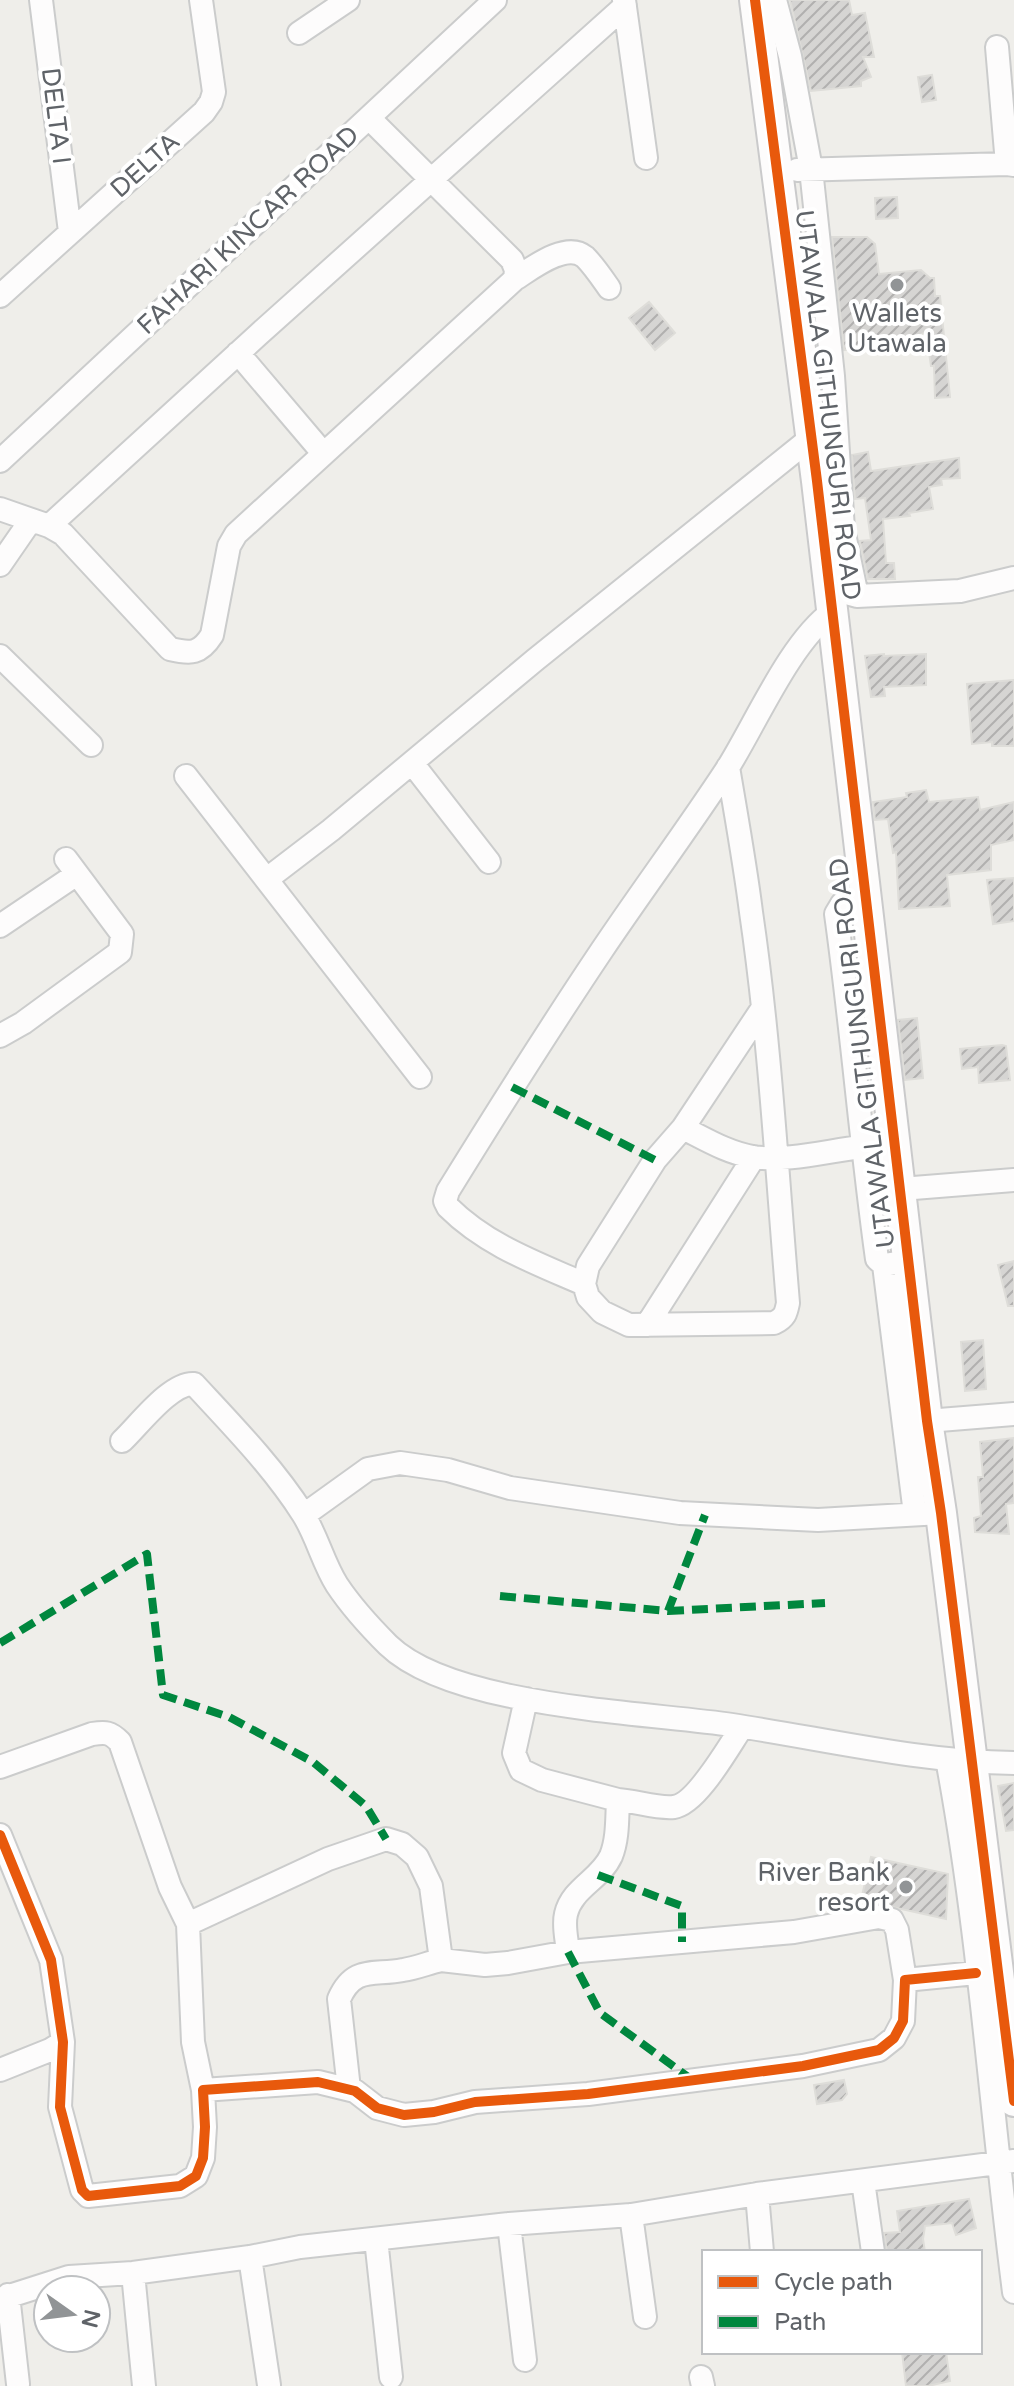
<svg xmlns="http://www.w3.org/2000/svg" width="1014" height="2386" font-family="'Varela Round',sans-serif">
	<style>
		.building { fill: url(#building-hatch); stroke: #deddd9; stroke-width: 2 }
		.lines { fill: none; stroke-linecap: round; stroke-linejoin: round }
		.street-casing { stroke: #cbcccc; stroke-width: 26 }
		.secondary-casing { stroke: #cacacb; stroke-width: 34 }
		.street { stroke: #fdfcfc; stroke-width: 22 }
		.secondary { stroke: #fdfcfc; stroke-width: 30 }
		.quiet { stroke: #00873e; stroke-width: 8; stroke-dasharray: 16 8; stroke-linecap: butt }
		.cycleway-casing { stroke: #fff; stroke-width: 15 }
		.cycleway { stroke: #e8590c; stroke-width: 10 }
		.poi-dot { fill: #919496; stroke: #fff; stroke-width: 3 }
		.labels { text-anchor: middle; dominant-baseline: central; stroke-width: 8; stroke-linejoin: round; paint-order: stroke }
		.street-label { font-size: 26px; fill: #5f6368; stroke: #fff }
		.poi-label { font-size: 26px; fill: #5f6368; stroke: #fff }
	</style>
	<defs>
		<pattern id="building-hatch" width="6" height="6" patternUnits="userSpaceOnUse" patternTransform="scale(2)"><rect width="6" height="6" fill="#d6d5d3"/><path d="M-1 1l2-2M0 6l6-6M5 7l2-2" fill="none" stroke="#b1b0af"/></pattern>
	</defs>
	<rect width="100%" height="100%" fill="#efeeea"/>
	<path class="building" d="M790,0h59l3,15 13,-2 9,44h-11l8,20 -10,4v5l-50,5z
		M932,75l4,25 -14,2 -4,-25z
		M897,197l1,21 -22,1 -1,-21z
		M832,237h35l8,7 4,30 42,-4 9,8h4l1,18h5l10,101 -15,1 -1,-32h-3l-5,-34 -35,17 -11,-4 -36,5z
		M649,302l26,31 -20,17 -26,-32z
		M868,452l3,19 88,-13 1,20 -19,1 1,6 -13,2 4,22 -24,4 1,3 -27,3 3,44h8l1,16h-27l-8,-38 11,-1 -6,-42 -10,1 -3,-44z
		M884,654v2l42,-2v31l-42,2 1,9 -14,1 -6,-41z
		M1014,680v66h-22v-4l-20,2 -5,-60z
		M926,790l3,12 49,-5 2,13 34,-8v38l-23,5v25l-44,5 3,31 -51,3 -3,-57 -3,1 -5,-34 -13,1 -2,-18 34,-5 -1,-4z
		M1014,878v43l-21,3 -6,-44z
		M917,1018l6,60 -18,2 -7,-60z
		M1002,1045l4,1 4,34 -31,3 -1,-16 -16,2 -2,-20z
		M1014,1261v45h-6l-10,-41z
		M983,1340l3,49 -21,2 -4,-49z
		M1014,1438v65l-8,1 3,30 -34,-2 -1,-14 7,-2 -3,-39h5l-3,-35z
		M1014,1783v47l-8,1 -8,-45z
		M871,1857l77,17 -2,45 -85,-19z
		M844,2080l3,14 -5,6 -25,4 -3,-19z
		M969,2199l7,29 -20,7 -4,-12 -27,3 -2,13 2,13h-38l-3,-19 16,-1 -3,-21z
		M902,2352h44l4,29 -22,5h-22z"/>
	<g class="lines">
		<defs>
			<path id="street" d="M41,0l29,232
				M624,0l22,158
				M775,0l15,56 21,113 22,207 10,153 14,67
				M299,33l49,-33
				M997,47l10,117 7,1
				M797,170l210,-6
				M515,279c16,-10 51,-38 70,-22 9,9 17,21 24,31
				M0,296l204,-184 7,-10 3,-10 -13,-92
				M238,353l85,100
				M0,461l495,-461
				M0,509l49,17 14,8 107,115c21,5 30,5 42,-14l17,-89 7,-12 279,-255 1,-9 -4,-10 -143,-142
				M49,526l209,-191 367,-329
				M0,565l31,-45
				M846,593l11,3 103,-5 54,-13
				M0,656l91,89
				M412,763l77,99
				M728,767c8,48 17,97 23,145 19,129 26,261 37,391 -2,10 -3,15 -14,20l-145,2 -27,-13 -14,-15 -4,-13 4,-18 67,-106 28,-32 79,-119
				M186,776l234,301
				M267,879l64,-49 204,-170 276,-222
				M866,898l-24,6 -6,10c16,115 25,230 41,345l7,6 25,-4
				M0,926l77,-52
				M0,1036l23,-13 97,-71 2,-18 -56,-75
				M683,1128c22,11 45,25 70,29 34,5 74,-6 108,-10l10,-8
				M901,1189l113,-9
				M884,1265l31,249
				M584,1284c-48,-21 -98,-39 -136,-77l-3,-6 3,-10c50,-81 101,-162 154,-241 41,-61 85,-120 125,-181 28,-44 63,-127 105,-157
				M647,1325l107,-168
				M927,1421l87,-7
				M122,1441c17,-16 49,-59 72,-57 38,41 79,83 109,130 14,22 20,49 34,71 14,21 34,43 51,60 64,62 255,67 344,80 93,14 188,37 282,38
				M304,1515l64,-46 32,-6 48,7 62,18 170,25 138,7 123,-7
				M526,1699l-12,54 7,17 21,10 76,20c-1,18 0,39 -7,56 -11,24 -39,32 -45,58 -3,12 1,26 2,38
				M947,1759c33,176 44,356 67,533
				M0,1767l92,-33c14,-2 18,-2 28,8l50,145 18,37 5,118 10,48
				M618,1800c18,1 39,9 56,7 23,-3 55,-61 68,-80
				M0,1835l51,125 12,82 -3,65 22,83 6,6 92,-10 16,-10 7,-18 2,-31 -2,-37 115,-8 37,9 22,17 27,7 30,-3 41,-10 113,-8 215,-28 76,-16 15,-12 9,-17 2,-41 71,-7
				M188,1924l140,-65 58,-20 16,5 15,13 14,29 10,74c-13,3 -25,8 -38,10 -29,6 -49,-5 -64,29l10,90
				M441,1960l44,5 23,-2 60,-11 226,-20 85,-15 13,3 5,10 8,50
				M0,2070l50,-20 13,-8
				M863,2181l10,71
				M757,2194l5,58
				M631,2215l14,102
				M509,2224l16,136
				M376,2239l15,138
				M250,2257l19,128
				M133,2273l11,113
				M8,2295l10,89
				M0,2299l69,-22 64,-4 117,-16 50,-10 209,-23 122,-9 126,-21 257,-33
				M701,2377l2,9"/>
			<path id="secondary" d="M755,0l62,481 110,940 14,92 73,588"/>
		</defs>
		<use href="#street" class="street-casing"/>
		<use href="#secondary" class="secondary-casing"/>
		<use href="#street" class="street"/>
		<use href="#secondary" class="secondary"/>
		<path class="quiet" d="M512,1087l143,73
			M500,1596l168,15 37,-96
			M668,1611l157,-8
			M0,1643l147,-89 16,141 66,22 84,45 53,44 20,33
			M598,1875l84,31v36
			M568,1952l32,61 91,66"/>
		<defs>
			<path id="cycleway" d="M755,0l62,481 110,940 14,92 73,588
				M0,1835l51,125 12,82 -3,65 22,83 6,6 92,-10 16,-10 7,-18 2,-31 -2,-37 115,-8 37,9 22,17 27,7 30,-3 41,-10 113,-8 215,-28 76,-16 15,-12 9,-17 2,-41 71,-7"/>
		</defs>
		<use href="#cycleway" class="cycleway-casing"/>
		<use href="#cycleway" class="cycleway"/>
	</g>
	<g class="poi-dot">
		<circle cx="897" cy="285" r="8"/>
		<circle cx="906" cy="1887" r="8"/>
	</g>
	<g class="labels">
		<g class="street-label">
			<text transform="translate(56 116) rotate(83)">DELTA I</text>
			<text transform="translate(145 165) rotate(-42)">DELTA</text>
			<text transform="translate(248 230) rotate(-43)">FAHARI KINCAR ROAD</text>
			<text transform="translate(828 405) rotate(83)">UTAWALA GITHUNGURI ROAD</text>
			<text transform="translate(862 1053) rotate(-97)">UTAWALA GITHUNGURI ROAD</text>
		</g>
		<g class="poi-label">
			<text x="897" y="313">Wallets<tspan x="897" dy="30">Utawala</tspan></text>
			<text x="890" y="1872" text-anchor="end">River Bank<tspan x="890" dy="30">resort</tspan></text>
		</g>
	</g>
	<rect x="702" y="2250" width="280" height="104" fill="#ffffff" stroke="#bfc1c3" stroke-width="2"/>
	<rect x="718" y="2276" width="40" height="12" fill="#e8590c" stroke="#bfc1c3" stroke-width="2"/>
	<text x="774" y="2290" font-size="24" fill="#5f6368">Cycle path</text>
	<rect x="718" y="2316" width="40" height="12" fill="#00873e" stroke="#bfc1c3" stroke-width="2"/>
	<text x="774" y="2330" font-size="24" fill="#5f6368">Path</text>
	<g transform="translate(72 2314) rotate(104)"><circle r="38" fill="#ffffff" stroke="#bfc1c3" stroke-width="2"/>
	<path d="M0-6L14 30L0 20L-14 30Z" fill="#919496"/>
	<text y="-12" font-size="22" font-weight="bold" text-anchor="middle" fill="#5f6368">N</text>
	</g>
</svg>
